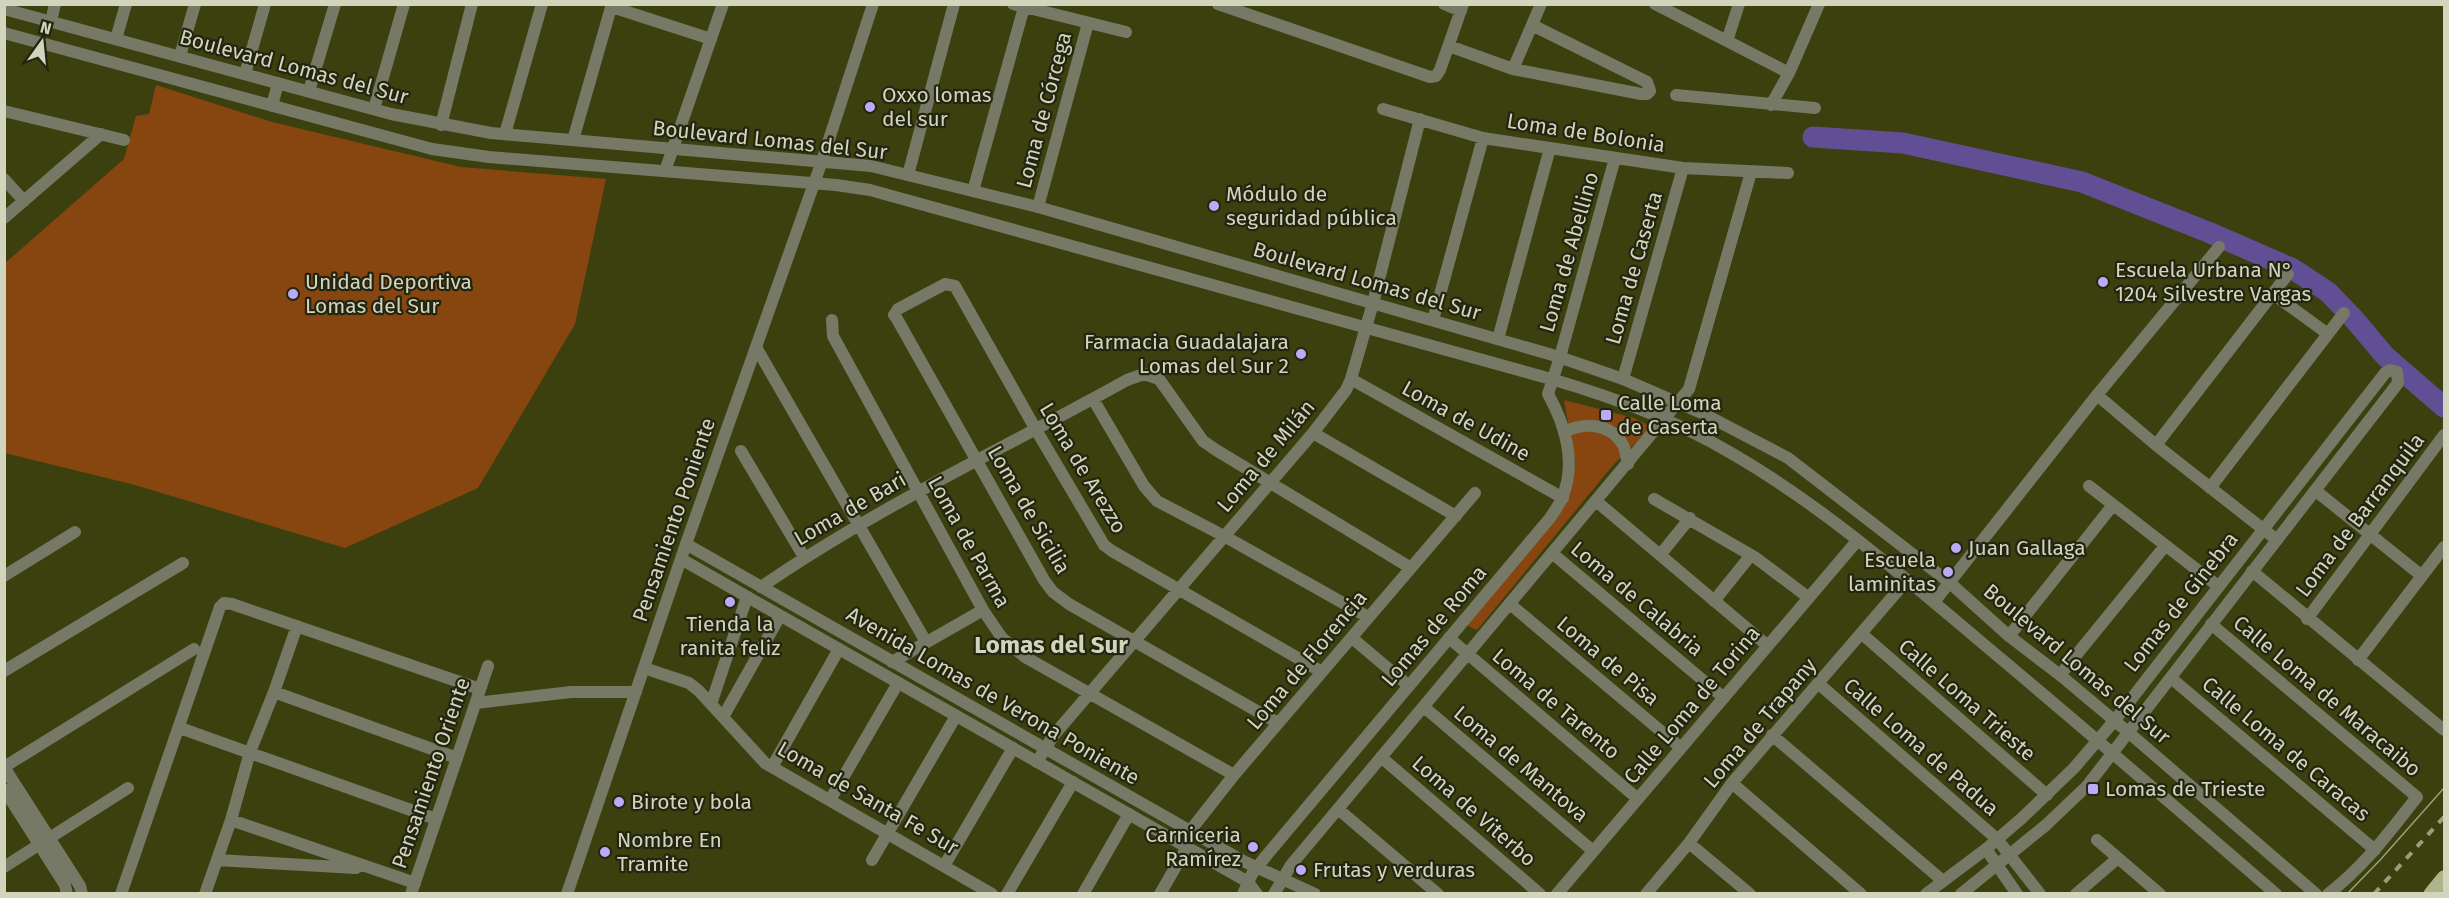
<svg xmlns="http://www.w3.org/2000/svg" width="2449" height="898" font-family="'Fira Sans',sans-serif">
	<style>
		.green { fill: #874610 }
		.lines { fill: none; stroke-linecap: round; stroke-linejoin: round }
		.river { stroke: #614f95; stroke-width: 21 }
		.minor { stroke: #767965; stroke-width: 12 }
		.tertiary { stroke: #767965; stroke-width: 12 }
		.primary { stroke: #afb58a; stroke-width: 15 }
		.tram { stroke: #9a9e7c; stroke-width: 1.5 }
		.rail { stroke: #9a9e7c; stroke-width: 4; stroke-dasharray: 8 8; stroke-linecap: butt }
		.poi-dot { fill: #bbaaf6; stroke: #232511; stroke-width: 2 }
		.labels { text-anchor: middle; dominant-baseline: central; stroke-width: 4.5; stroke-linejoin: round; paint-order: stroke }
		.street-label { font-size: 21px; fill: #d1d5bc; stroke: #232511 }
		.poi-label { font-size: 21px; fill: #d1d5bc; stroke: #232511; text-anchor: start }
		.quarter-label { font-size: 24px; font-weight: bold; fill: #d1d5bc; stroke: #232511 }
	</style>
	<rect width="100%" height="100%" fill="#3c400f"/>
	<path class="green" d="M156,85l116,37 189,45 145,12 -31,145 -97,164 -133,60 -210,-63 -130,-32 -1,-189 120,-105 12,-43 13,-2z
		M1564,400l70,18 18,9 -38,37 -137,166 -13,-6 103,-124 8,-39z"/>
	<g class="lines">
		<path class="river" d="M1813,137l90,6 179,39 126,50 85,37 35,23 26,27 31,37 59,51"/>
		<path class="minor" d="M1013,4l113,28
			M1218,4l212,73 6,-1 4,-6 23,-66
			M1444,4l17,7
			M1655,4l134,69
			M612,7l99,32
			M51,21l4,-17
			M1532,25l115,57 3,9 -3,3h-6l-128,-25 28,-65
			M116,39l10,-35
			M1727,41l12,-37
			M1449,46l64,23
			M180,56l15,-52
			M245,74l20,-70
			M309,91l26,-87
			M1676,95l139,13
			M1771,105l18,-32 30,-69
			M374,109l30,-105
			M1383,109l100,29 200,30 105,5
			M4,111l120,29
			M441,125l31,-121
			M505,134l37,-130
			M573,140l39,-136
			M908,175l46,-171
			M4,179l20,22
			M973,191l51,-184
			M1038,207l50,-184
			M4,218l97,-84
			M2273,294l55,40
			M832,320l1,16 150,274 19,28 23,19 209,118
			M1433,320l50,-182
			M1498,339l52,-191
			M756,347l170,295
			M1560,357l55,-199
			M1351,379l212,119
			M1623,379l60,-211
			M2097,395l59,50 121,95
			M1093,399l51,87 13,15 67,35 144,81
			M1564,432c21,-10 47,-9 59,13 3,5 3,13 5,19
			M1313,433l143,83
			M2156,445l132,-171
			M741,451l63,106
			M2089,486l129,100
			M2210,488l134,-175
			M2316,491l106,85
			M1654,499l102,59 53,40
			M1596,501l172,145
			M1552,553l172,145
			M1660,555l30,-37
			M2252,571l192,159
			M4,576l71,-44
			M761,587c116,-80 244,-139 366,-207l17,-6 15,5 44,62 13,9 195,118
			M1714,601l37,-46
			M1934,602l163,-207 122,-148
			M1510,604l171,144
			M2307,619l137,-184
			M2211,624l206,173c-27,34 -53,70 -89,97
			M1862,634l185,161
			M2009,636l104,-131
			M1352,638l57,48
			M1449,638l189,161
			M2358,660l86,-113
			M892,662l91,-52
			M644,668l45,15 10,8 66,72 227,131
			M4,671l179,-108
			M2060,675l105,-129
			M2171,678l204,172
			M1819,684l178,155 43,55
			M274,692l183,66
			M711,704l36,-107
			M1424,707l169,144
			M723,717l57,-101
			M1278,723l-209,-119 -16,-12 -9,-12 -147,-261 -3,-4 4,-6 47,-25 10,2 80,142 69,117 8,6 210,121
			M180,728l256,91
			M1772,735l171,146
			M1381,757l159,137
			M1037,762l16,-26 260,-303 33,-43 5,-11 22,-76 47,-184
			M4,767l190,-118
			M772,767l67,-118
			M1732,783l129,111
			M830,800l68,-117
			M1338,809l100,85
			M231,820l184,63
			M1190,831l44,-56 241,-282
			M2097,840l63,54
			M1689,843l61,51
			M1986,849l31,45
			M217,860l139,8
			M872,860l84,-144
			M944,866l69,-118
			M4,867l124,-79
			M121,894l99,-287 4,-4 8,1 248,85
			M205,894l26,-74 19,-68 24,-60 23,-66
			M1007,894l66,-112
			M1083,894l46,-80
			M1160,894l27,-47
			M1274,894l17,-29 398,-476 62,-217
			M1557,894l300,-353
			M1646,894l43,-51 43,-60 175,-203
			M2076,894l42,-36"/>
		<path class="tertiary" d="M4,9l387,105 100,19 380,33 167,41 518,149 67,23 81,35 84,44 162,125 59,53 51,39 68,57 188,162
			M4,33l428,116 57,8 347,28 34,5 681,189c62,18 124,41 180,74 92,53 174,125 256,194 97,81 193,164 289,247
			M272,106l6,-23
			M665,171l58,-167
			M686,544l557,317 72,33
			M681,559l567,323 9,12
			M476,703l95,-11h65
			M4,767l76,119 2,8
			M4,789l61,96 2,9
			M411,894l77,-228
			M567,894l119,-350 136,-383 51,-157
			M1243,894l9,-20 14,-18 284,-338c4,-6 9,-13 12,-20 15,-35 3,-74 -14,-104l12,-37
			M1926,894l60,-45 36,-31 52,-50 41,-48 270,-347 5,-3 7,2 1,11 -311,403 -41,39 -85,69"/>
		<path class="primary" d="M2431,894l13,-16"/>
		<path class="tram" d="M2347,894l34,-35 63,-71"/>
		<path class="rail" d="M2374,894l70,-77"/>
	</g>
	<g class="poi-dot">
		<circle cx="870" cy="107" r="6"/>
		<circle cx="1214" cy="206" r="6"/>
		<circle cx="2103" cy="282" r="6"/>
		<circle cx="293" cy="294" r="6"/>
		<circle cx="1301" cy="354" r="6"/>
		<rect x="1600" y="409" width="12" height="12" rx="3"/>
		<circle cx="1956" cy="548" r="6"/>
		<circle cx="1948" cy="572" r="6"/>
		<circle cx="730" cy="602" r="6"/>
		<rect x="2087" y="783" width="12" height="12" rx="3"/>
		<circle cx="619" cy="802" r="6"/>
		<circle cx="1253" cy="847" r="6"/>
		<circle cx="605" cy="852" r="6"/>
		<circle cx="1301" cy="870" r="6"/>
	</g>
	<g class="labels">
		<g class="street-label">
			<text transform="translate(294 67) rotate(15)">Boulevard Lomas del Sur</text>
			<text transform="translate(1044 110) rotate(-75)">Loma de Córcega</text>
			<text transform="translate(1586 133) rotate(9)">Loma de Bolonia</text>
			<text transform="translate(770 140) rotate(6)">Boulevard Lomas del Sur</text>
			<text transform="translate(1569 252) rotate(-74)">Loma de Abellino</text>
			<text transform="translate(1634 268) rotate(-74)">Loma de Caserta</text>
			<text transform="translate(1367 281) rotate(16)">Boulevard Lomas del Sur</text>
			<text transform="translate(1466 421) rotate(29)">Loma de Udine</text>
			<text transform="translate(1266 456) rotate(-50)">Loma de Milán</text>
			<text transform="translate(1083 468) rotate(59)">Loma de Arezzo</text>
			<text transform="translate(850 509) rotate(-30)">Loma de Bari</text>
			<text transform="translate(1029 510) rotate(60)">Loma de Sicilia</text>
			<text transform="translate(2360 515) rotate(-53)">Loma de Barranquila</text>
			<text transform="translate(674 520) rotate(-71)">Pensamiento Poniente</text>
			<text transform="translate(969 542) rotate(61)">Loma de Parma</text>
			<text transform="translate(1637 599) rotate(40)">Loma de Calabria</text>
			<text transform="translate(2181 602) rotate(-52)">Lomas de Ginebra</text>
			<text transform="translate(1434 626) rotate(-50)">Lomas de Roma</text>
			<text transform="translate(1307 660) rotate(-50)">Loma de Florencia</text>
			<text transform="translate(1608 661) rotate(40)">Loma de Pisa</text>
			<text transform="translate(2077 664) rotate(40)">Boulevard Lomas del Sur</text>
			<text transform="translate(993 696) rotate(30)">Avenida Lomas de Verona Poniente</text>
			<text transform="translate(2327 696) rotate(40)">Calle Loma de Maracaibo</text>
			<text transform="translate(1967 700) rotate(41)">Calle Loma Trieste</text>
			<text transform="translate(1556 704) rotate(40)">Loma de Tarento</text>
			<text transform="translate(1692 705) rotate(-50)">Calle Loma de Torina</text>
			<text transform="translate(1760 723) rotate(-50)">Loma de Trapany</text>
			<text transform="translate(1921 747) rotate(41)">Calle Loma de Padua</text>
			<text transform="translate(2286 749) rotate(40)">Calle Loma de Caracas</text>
			<text transform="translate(1521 764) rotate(40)">Loma de Mantova</text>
			<text transform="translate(431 773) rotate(-71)">Pensamiento Oriente</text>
			<text transform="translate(868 798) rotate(30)">Loma de Santa Fe Sur</text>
			<text transform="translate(1474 811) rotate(41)">Loma de Viterbo</text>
		</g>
		<g class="poi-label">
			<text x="882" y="95">Oxxo lomas<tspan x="882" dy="24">del sur</tspan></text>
			<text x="1226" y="194">Módulo de<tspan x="1226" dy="24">seguridad pública</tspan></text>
			<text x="2115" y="270">Escuela Urbana N°<tspan x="2115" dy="24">1204 Silvestre Vargas</tspan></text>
			<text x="305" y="282">Unidad Deportiva<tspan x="305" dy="24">Lomas del Sur</tspan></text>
			<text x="1289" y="342" text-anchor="end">Farmacia Guadalajara<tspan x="1289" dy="24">Lomas del Sur 2</tspan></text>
			<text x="1618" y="403">Calle Loma<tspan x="1618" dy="24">de Caserta</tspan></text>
			<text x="1968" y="548">Juan Gallaga</text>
			<text x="1936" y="560" text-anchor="end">Escuela<tspan x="1936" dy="24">laminitas</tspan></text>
			<text x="730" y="624" text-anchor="middle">Tienda la<tspan x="730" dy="24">ranita feliz</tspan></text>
			<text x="2105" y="789">Lomas de Trieste</text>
			<text x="631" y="802">Birote y bola</text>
			<text x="1241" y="835" text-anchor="end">Carniceria<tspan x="1241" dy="24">Ramírez</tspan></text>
			<text x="617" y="840">Nombre En<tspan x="617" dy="24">Tramite</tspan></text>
			<text x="1313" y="870">Frutas y verduras</text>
		</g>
		<g class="quarter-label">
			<text x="1051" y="645">Lomas del Sur</text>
		</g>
	</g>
	<rect width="2449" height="898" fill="none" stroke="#d1d5bc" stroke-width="12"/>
	<g transform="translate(42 42) rotate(15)" stroke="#232511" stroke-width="4.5" paint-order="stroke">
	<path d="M0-4.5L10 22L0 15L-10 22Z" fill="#d1d5bc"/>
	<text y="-9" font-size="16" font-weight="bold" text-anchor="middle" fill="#d1d5bc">N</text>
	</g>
</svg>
